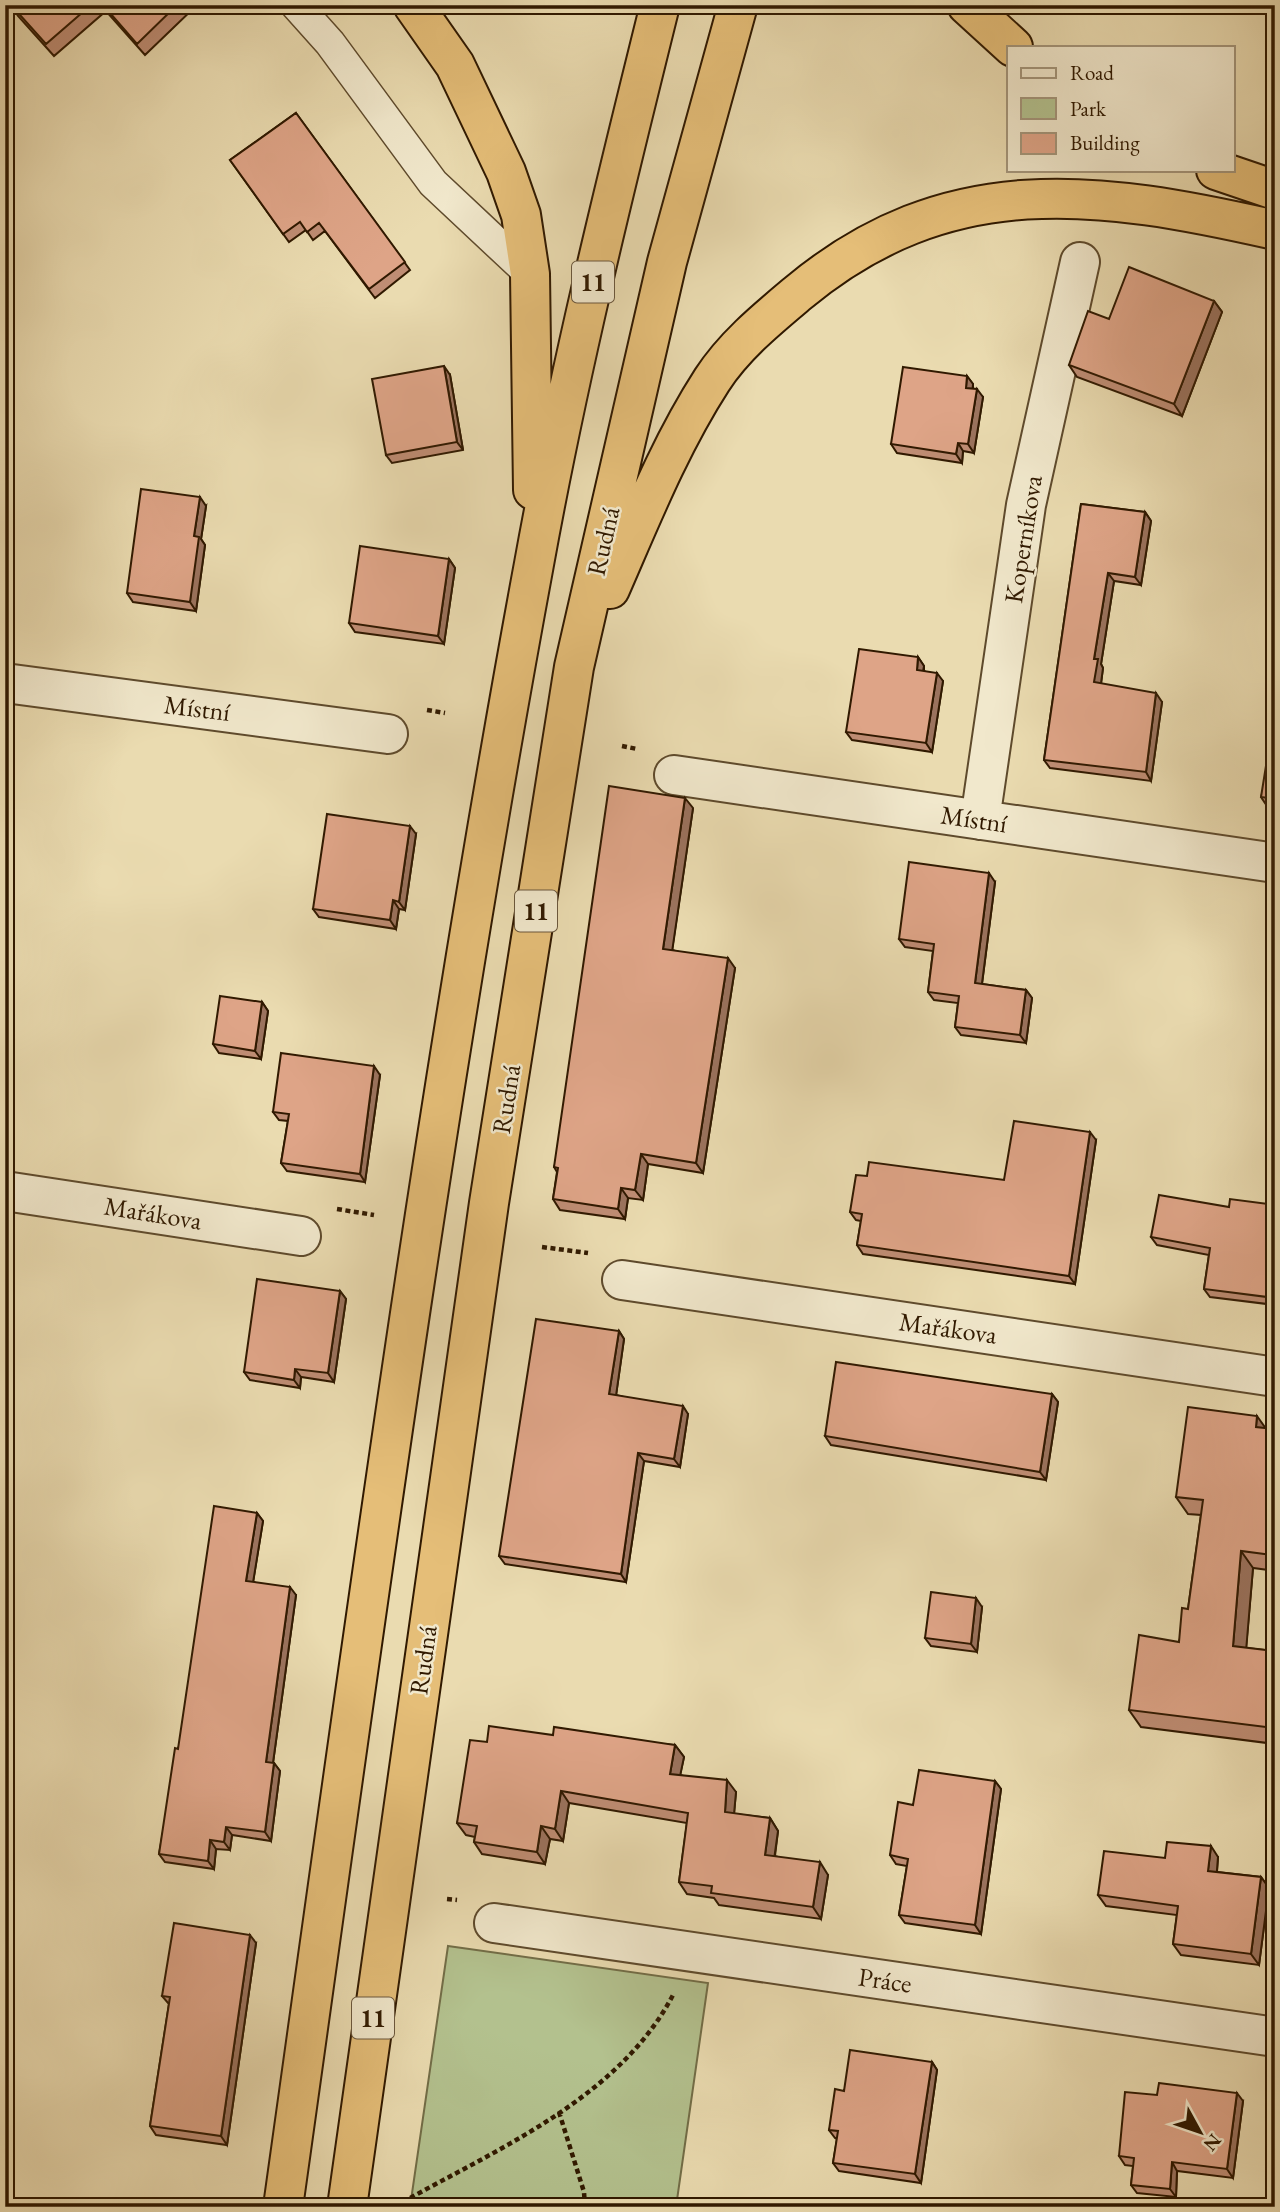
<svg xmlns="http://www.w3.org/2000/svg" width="1280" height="2212" font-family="'EB Garamond',serif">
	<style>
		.green { fill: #b3c18e; stroke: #726d47; stroke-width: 2 }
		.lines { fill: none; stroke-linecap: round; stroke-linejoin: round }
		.lane-casing { stroke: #5e4a2c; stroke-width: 33 }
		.street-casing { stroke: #5e4a2c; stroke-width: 42 }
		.highway-casing { stroke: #301900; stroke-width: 42 }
		.path { stroke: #301900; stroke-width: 4.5; stroke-dasharray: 5 3.5; stroke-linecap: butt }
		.lane { stroke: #f1e8cc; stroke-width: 30 }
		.street { stroke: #f1e8cc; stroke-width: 38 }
		.highway { stroke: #e5be78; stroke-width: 38 }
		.wall { fill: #bf8d74; stroke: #301900; stroke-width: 2 }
		.shaded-wall { fill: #9b735e; stroke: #301900; stroke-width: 2 }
		.building { fill: #dea487; stroke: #301900; stroke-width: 2 }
		.labels { text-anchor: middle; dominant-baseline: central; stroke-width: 5; stroke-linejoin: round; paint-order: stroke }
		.shield { fill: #f1e8cc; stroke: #6a573d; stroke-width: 2 }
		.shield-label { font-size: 24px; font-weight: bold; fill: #301900 }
		.street-label { font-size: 26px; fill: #301900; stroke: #f1e8cc }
	</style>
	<rect width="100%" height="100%" fill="#eadbb0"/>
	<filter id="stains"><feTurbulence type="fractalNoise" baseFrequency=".00286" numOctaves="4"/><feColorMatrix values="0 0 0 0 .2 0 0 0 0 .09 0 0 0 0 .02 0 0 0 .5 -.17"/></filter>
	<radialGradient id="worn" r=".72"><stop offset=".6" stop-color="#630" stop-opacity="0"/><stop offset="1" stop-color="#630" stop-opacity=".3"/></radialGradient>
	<path class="green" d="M448,1946l260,37 -32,224h-266z"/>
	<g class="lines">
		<defs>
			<path id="lane" d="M296,5l34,38 103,140 97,91"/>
			<path id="street" d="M5,683l383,51
				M674,775l601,88
				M980,820l46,-315 54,-243
				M5,1191l296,45
				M622,1280l653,97
				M494,1923l781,114"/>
			<path id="highway" d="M413,5l42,60 51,107 15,43 9,59 3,216
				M967,5l46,42
				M1216,170l59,20
				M610,589c31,-71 60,-144 102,-209 22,-34 55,-61 86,-87 150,-125 300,-103 477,-63
				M283,2207c77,-549 150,-1098 251,-1643 34,-188 80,-374 126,-559
				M347,2207l142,-1004 85,-536 93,-405 71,-257"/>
		</defs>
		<use href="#lane" class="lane-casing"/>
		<use href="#street" class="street-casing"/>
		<use href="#highway" class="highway-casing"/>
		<path class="path" d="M427,710l18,3
			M622,746l15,3
			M337,1209l37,6
			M542,1247l46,6
			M447,1899l10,1
			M559,2112l25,80 1,15
			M403,2202c96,-54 218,-105 271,-209"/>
		<use href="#lane" class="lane"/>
		<use href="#street" class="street"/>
		<use href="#highway" class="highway"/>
	</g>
	<path class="wall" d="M11,5h186l-52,50 -39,-44 -52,45 -36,-40z
		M296,113l114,157 -35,28 -50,-67 -12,9 -7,-10 -17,12 -59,-82z
		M1214,301l8,11 -40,104 -105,-39 -8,-12 40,-46z
		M450,375l13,75 -71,13 -6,-8z
		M967,376l6,8v5l10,8 -9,56 -11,-2 -1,12 -65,-10 -6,-9z
		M1081,504l64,8 6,9 -10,64 -27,-4 -13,83 2,4 -2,16 61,18 -11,79 -101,-13 -6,-8z
		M206,506l-5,33 4,6 -9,66 -63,-9 -6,-9z
		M449,559l6,9 -11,76 -89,-12 -6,-9z
		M918,657l6,9v5l19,10 -11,71 -80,-12 -6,-8z
		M1275,748v59l-8,-1 -6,-9z
		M693,808l-21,142 63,18 -32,205 -55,-9 -5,36 -15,-2 -3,21 -65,-9 -7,-11 4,-27 -3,-5z
		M416,834l-11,76 -6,-1 -3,20 -77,-12 -6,-8z
		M995,882l-13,102 44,6 6,8 -6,45 -65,-8 -6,-8 3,-24 -24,-3 -6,-8 5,-41 -28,-4 -6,-8z
		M262,1002l6,9 -7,48 -42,-6 -6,-9z
		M380,1075l-15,107 -78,-11 -6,-8 7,-42 -9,-1 -6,-8z
		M1096,1140l-21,144 -212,-30 -6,-9 4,-24 -5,-1 -6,-8 17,-36 137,4z
		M1275,1205v100l-65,-8 -6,-8 5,-34 -52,-10 -6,-8 78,-30z
		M340,1291l6,8 -12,83 -33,-5 -1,11 -50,-8 -6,-8z
		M619,1331l5,8 -8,56 72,19 -8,53 -36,-6 -18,121 -121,-18 -6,-8z
		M1052,1394l6,8 -12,78 -215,-35 -6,-9z
		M1265,1428l10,1v142l-22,-3 -7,80 29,3v93l-134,-17 -12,-17 50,-68 9,-33 13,-94 -13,-1 -12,-17z
		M257,1513l6,8 -10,61 43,13 -23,168h1l6,8 -9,70 -39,-6 -2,15 -14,-1 -2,20 -49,-7 -6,-8 19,-105z
		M982,1607l-5,45 -46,-6 -6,-8z
		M553,1735l122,10 9,12 -4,18 56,17 -2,22 36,4 8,13 -3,25 53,19 -7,44 -102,-14 -5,-7 -27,-4 -8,-12 8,-59 -118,-20 -6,38 -13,-2 -5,25 -63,-10 -8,-12 1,-5 -9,-2 -9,-12 30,-81z
		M995,1781l6,8 -20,145 -76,-11 -6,-8 8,-49 -11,-2 -6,-9 23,-50z
		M1218,1857l-1,15 44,5 8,11 -10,77 -78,-10 -8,-11 4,-29 -71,-9 -8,-11 67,-37z
		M256,1943l-29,202 -71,-10 -6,-9 19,-122 -7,-8z
		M932,2062l5,8 -16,113 -82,-12 -6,-8 4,-24 -2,-1 -6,-8 15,-39z
		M1243,2101l-10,77 -56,-7 -1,26 -39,-4 -6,-8 2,-19 -8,-1 -6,-9z"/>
	<path class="shaded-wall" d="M1214,301l8,11 -40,104 -8,-12z
		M444,366l6,9 13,75 -6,-8z
		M967,376l6,8 -1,12 -6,-8z
		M977,389l6,8 -9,56 -6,-9z
		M5,413l4,21 -4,-5z
		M958,443l5,8 -1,12 -6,-9z
		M200,497l6,9 -5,33 4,6 -9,66 -6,-9 4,-66z
		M1145,512l6,9 -10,64 -6,-8z
		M449,559l6,9 -11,76 -6,-8z
		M1108,573l6,8 -13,83 2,4 -3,23 -6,-9v-23z
		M918,657l6,9 -2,12 -5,-8z
		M937,673l6,8 -11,71 -6,-9z
		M1156,693l6,9 -11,79 -5,-9z
		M685,798l8,10 -22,151 -8,-10z
		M410,826l6,8 -11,76 -6,-8z
		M989,873l6,9 -14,109 -6,-8z
		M393,900l6,9 -3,20 -6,-9z
		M728,958l7,10 -32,205 -7,-10z
		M1026,990l6,8 -6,45 -6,-8z
		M262,1002l6,9 -7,48 -6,-8z
		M374,1066l6,9 -15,107 -5,-8z
		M1090,1132l6,8 -21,144 -6,-8z
		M641,1154l7,10 -5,36 -8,-10z
		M621,1188l7,10 -3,21 -7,-10z
		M340,1291l6,8 -12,83 -6,-9z
		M619,1331l5,8 -9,64 -6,-9z
		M295,1369l6,8 -1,11 -6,-8z
		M1052,1394l6,8 -12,78 -6,-8z
		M683,1406l5,8 -8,53 -6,-8z
		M1257,1416l12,17 -13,-6z
		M638,1453l6,8 -18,121 -5,-8z
		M257,1513l6,8 -11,68 -6,-8z
		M1275,1536v22l-3,-3z
		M1241,1551l12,17 -8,95 -12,-17z
		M290,1587l6,8 -24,175 -6,-8z
		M976,1598l6,9 -5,45 -6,-8z
		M675,1745l9,12 -6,29 -8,-12z
		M274,1763l6,8 -9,70 -6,-9z
		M727,1780l9,12 -3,33 -8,-13z
		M995,1781l6,8 -20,145 -6,-9z
		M561,1791l8,12 -6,38 -8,-12z
		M770,1818l8,13 -5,36 -8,-12z
		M541,1826l9,13 -5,25 -8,-12z
		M226,1827l6,8 -2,15 -6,-8z
		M210,1840l6,9 -2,20 -6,-8z
		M1211,1846l7,11 -2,25 -8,-11z
		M820,1862l8,13 -7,44 -8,-12z
		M1261,1877l8,11 -10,77 -8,-11z
		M250,1935l6,8 -29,202 -6,-9z
		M932,2062l5,8 -16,113 -6,-9z
		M1237,2093l6,8 -10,77 -6,-9z
		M1172,2162l5,9 -1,26 -6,-8z"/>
	<path class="building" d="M11,5h80l-45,39z
		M103,5h74l-40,39z
		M296,113l109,149 -36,27 -50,-66 -12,9 -7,-10 -17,12 -53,-74z
		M1129,267l85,34 -40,103 -105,-39 19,-54 21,8z
		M444,366l13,76 -71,13 -14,-76z
		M903,367l64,9 -1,12 11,1 -9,55 -10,-1 -2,11 -65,-10z
		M141,489l59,8 -6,39 5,1 -9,65 -63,-9z
		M1081,504l64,8 -10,65 -27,-4 -14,86h4l-4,23 62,11 -10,79 -102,-12z
		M360,546l89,13 -11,77 -89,-13z
		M859,649l59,8 -1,13 20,3 -11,70 -80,-11z
		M1269,747l6,1v51l-14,-2z
		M609,786l76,12 -22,151 65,9 -32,205 -55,-9 -6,36 -14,-2 -3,21 -65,-10 5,-31 -4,-1z
		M327,814l83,12 -11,76 -6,-2 -3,20 -77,-11z
		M909,862l80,11 -14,110 51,7 -6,45 -65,-8 4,-31 -31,-4 6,-48 -35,-5z
		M220,996l42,6 -7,49 -42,-7z
		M281,1053l93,13 -14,108 -79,-11 8,-49 -16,-2z
		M1014,1121l76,11 -21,144 -212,-31 5,-31 -12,-2 6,-37 11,1 2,-14 135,18z
		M1159,1195l70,12 1,-8 45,6v93l-71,-9 6,-41 -59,-11z
		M257,1279l83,12 -12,82 -33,-4 -1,11 -50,-8z
		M536,1319l83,12 -10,63 74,12 -9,53 -36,-6 -17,121 -122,-18z
		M836,1362l216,32 -12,78 -215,-36z
		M1188,1407l69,9 -1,11 19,2v107l-3,19 -31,-4 -8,95 42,5 -1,77 -145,-18 10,-75 40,7 3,-34 6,1 15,-109 -27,-3z
		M214,1506l43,7 -11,68 44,6 -24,175 8,1 -9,69 -39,-5 -2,15 -14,-2 -2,21 -49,-7 16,-106 3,1z
		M931,1592l45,6 -5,46 -46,-6z
		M489,1726l64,9 1,-8 121,18 -5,29 57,6 -2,32 45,6 -5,37 55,7 -7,45 -102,-14 1,-7 -33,-4 9,-69 -127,-22 -6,38 -14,-3 -4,26 -63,-10 3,-16 -20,-3 13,-83 17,2z
		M919,1770l76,11 -20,144 -76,-10 9,-56 -18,-4 8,-53 15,3z
		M1167,1842l44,4 -3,25 53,6 -10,77 -78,-10 5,-38 -80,-11 6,-44 61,7z
		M174,1923l76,12 -29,201 -71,-10 20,-129 -8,-1z
		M850,2050l82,12 -17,112 -82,-11 5,-32 -9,-1 6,-41 9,2z
		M1159,2083l78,10 -10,76 -55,-7 -2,27 -39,-4 3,-27 -15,-2 6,-64 32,3z"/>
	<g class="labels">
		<g class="shield">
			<rect x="572" y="261.5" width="42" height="41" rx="5"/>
			<rect x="515" y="890.5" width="42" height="41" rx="5"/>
			<rect x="352" y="1997.5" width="42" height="41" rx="5"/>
		</g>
		<g class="shield-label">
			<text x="593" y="282">11</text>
			<text x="536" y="911">11</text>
			<text x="373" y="2018">11</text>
		</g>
		<g class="street-label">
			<text transform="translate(1023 539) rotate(-81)">Koperníkova</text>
			<text transform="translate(603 541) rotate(-77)">Rudná</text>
			<text transform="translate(197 708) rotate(7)">Místní</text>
			<text transform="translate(974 819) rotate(8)">Místní</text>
			<text transform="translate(506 1099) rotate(-81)">Rudná</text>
			<text transform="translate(153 1213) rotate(9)">Mařákova</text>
			<text transform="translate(948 1328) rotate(8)">Mařákova</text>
			<text transform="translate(423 1660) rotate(-82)">Rudná</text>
			<text transform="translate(885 1980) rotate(8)">Práce</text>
		</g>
	</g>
	<rect width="1280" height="2212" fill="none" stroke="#eadbb0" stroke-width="28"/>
	<rect x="7" y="7" width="1266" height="2198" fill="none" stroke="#301900" stroke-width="3.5"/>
	<rect x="14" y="14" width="1252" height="2184" fill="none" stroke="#301900" stroke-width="2"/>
	<rect x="1007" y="46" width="228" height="126" fill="#f1e8cc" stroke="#a4957a" stroke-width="2"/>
	<rect x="1021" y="68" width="35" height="10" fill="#f1e8cc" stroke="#a4957a" stroke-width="2"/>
	<text x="1070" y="80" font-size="21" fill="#301900">Road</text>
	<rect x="1021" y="98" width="35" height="21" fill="#b3c18e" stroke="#a4957a" stroke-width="2"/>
	<text x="1070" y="116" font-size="21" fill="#301900">Park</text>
	<rect x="1021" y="133" width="35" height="21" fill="#dea487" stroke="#a4957a" stroke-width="2"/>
	<text x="1070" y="150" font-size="21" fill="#301900">Building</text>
	<g transform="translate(1200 2132) rotate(130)" stroke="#f1e8cc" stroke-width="5" paint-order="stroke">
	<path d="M0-5L12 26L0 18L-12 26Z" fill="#301900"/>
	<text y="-10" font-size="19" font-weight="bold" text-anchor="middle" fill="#301900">N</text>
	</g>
	<rect width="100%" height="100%" filter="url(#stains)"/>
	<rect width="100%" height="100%" fill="url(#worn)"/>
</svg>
